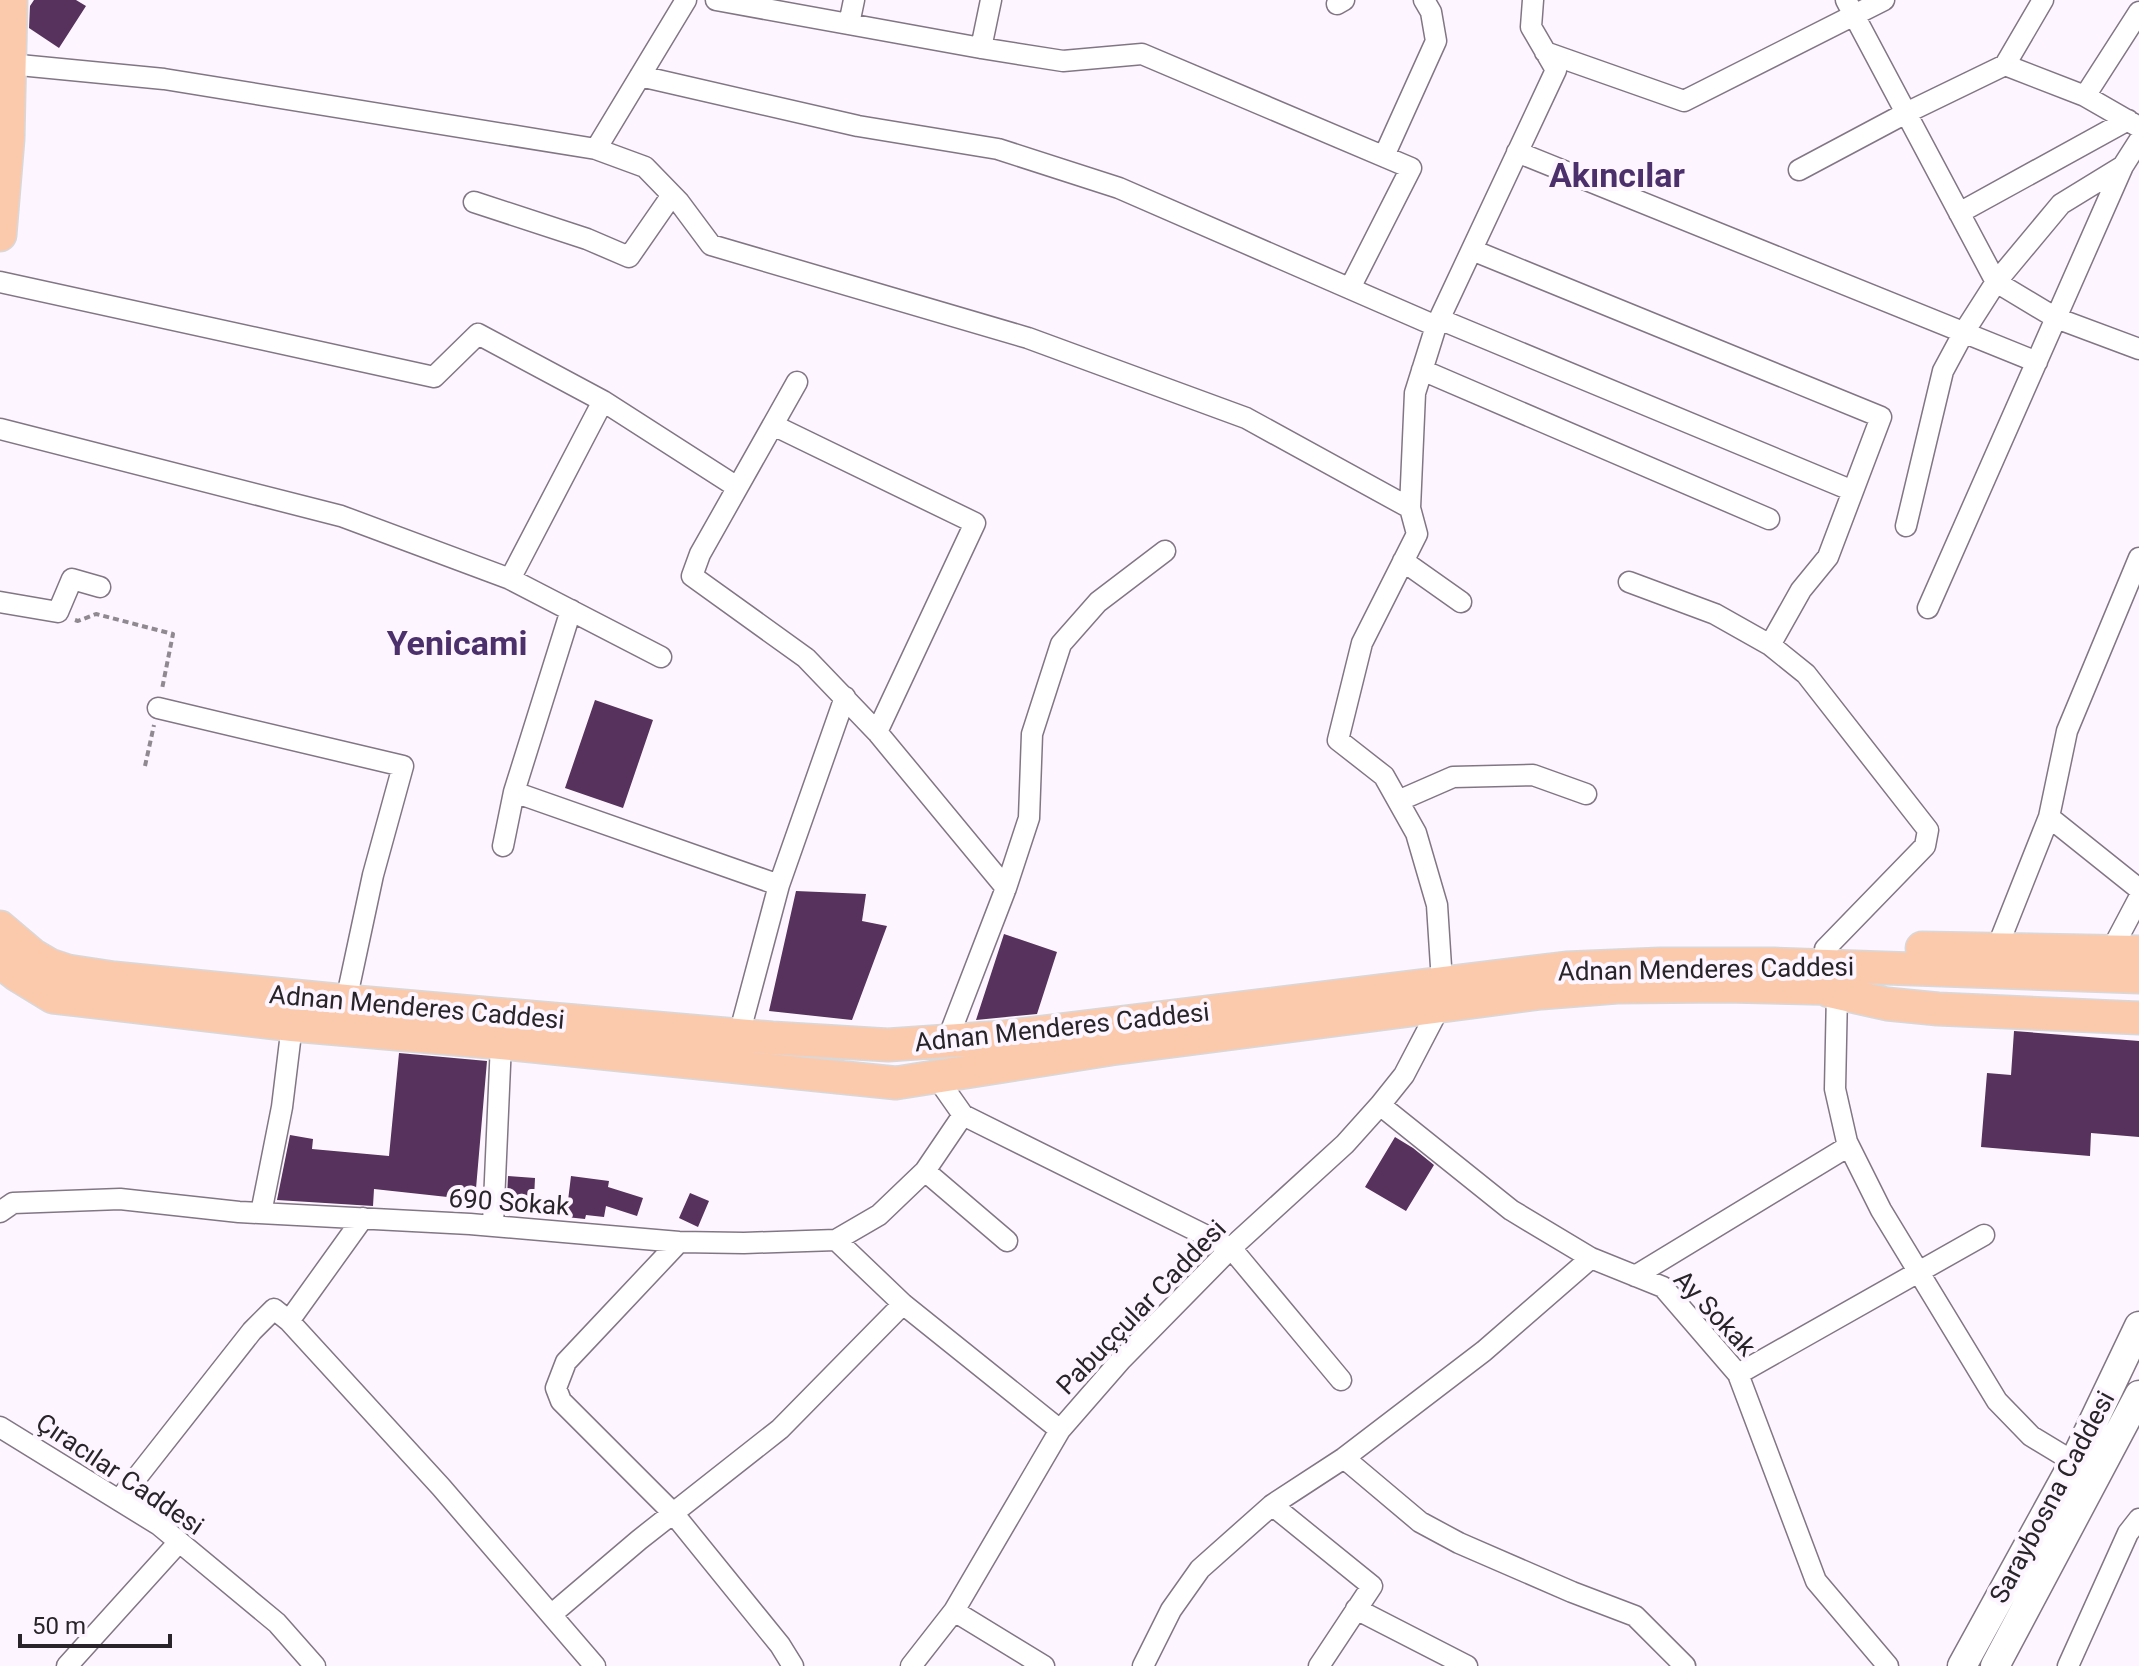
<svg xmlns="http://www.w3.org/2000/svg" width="2139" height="1666" font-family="Roboto,sans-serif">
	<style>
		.building { fill: #56325d }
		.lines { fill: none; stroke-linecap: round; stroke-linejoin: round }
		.minor-casing { stroke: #827685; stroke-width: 23 }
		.secondary-casing { stroke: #827685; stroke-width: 31 }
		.primary-casing { stroke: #d8d8d9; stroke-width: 35 }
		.path { stroke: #908991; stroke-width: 4; stroke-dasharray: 6 4; stroke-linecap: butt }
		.minor { stroke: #fff; stroke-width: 20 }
		.secondary { stroke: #fff; stroke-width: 28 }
		.primary { stroke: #fbcaad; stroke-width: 32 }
		.labels { text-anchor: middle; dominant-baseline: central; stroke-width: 8; stroke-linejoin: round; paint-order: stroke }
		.street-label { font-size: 26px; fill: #29242a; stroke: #fdf5ff }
		.district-label { font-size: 34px; font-weight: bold; fill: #4b306b; stroke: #fdf5ff }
	</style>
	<rect width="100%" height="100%" fill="#fdf5ff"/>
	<path class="building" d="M34,0h42l10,6 -27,42 -30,-20 1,-22z
		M595,700l58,20 -30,88 -58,-20z
		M796,891l70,3 -4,27 25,5 -35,94 -83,-9z
		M1004,934l53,18 -20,62 -61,6z
		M2014,1031l125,10v96l-48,-4 -1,23 -109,-9 6,-74 24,2z
		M399,1053l88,8 -12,139 -101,-11 -1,17 -96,-6 13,-65 23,4 -1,10 77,7z
		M1395,1137l18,11 21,17 -28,46 -41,-24z
		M508,1176l27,2 -1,21 -27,-1z
		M571,1176l38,5 -1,6 35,11 -6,18 -31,-10 -2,11 -18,-2 -1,4 -19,-2z
		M690,1193l19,8 -11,26 -19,-9z"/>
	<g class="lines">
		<defs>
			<path id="minor" d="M716,0l265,48 82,13 79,-7 269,114 -61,120
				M1846,0l150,282 60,36 83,31
				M1337,4l7,-4
				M849,24l5,-24
				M981,48l10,-48
				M1545,52l139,49 200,-101
				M9,64l155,15 432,70 90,-149
				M2005,65l38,-65
				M640,76l218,50 140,23 121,39 317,138
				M2085,96l54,-84
				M596,149l49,18 34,35 32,43 317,93 218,80 164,90
				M1517,152l520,210
				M1384,156l52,-115 -5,-29 -7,-12
				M1799,170l107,-57 99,-48 80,31 54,31
				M474,202l113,37 42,18 43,-62
				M1959,213l169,-93
				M1472,250l409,167 -53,140 -27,33 -31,55
				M0,282l434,95 44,-43 125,67 134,86
				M1439,319l414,172
				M1422,370l347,149
				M797,382l-97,172 -8,22 114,82 71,74 129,156
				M773,425l202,98 -98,209
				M0,429l341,87 169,63 151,78
				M1906,526l37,-155 21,-39 32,-50 65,-78 62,-38
				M1403,561l58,41
				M510,579l93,-178
				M1629,582l86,32 55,31 36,29 122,156 -3,16 -100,103
				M0,602l58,10 14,-33 28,8
				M1928,608l195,-442 16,-25
				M158,708l245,58 -30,109 -27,126
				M514,792l265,93
				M1398,801l55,-24 80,-2 53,19
				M2049,817l90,72
				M503,846l11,-54 57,-182
				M1997,948l52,-131 18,-86 72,-173
				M2111,951l28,-53
				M1442,982l-5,-77 -21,-72 -32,-57 -46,-36 24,-97 55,-109 -7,-26 5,-115 21,-67 120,-256 -25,-43 2,-27
				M1837,993l-2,96 12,53 34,68 116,191 34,35 43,26
				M739,1035l40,-150 66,-188
				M947,1041l59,-153 23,-70 3,-84 29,-90 37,-42 67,-51
				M937,1078l26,37 268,133 110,132
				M1380,1105l131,105 80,48 72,29 75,87 78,207 72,85
				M925,1171l82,70
				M0,1212l13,-9 107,-4 119,13 231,12 209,18 65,1 92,-3 43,-25 46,-44 38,-56
				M261,1213l21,-106 10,-82
				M493,1225l8,-182
				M836,1240l67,64 157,126
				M679,1242l-113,120 -10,26 5,13 112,112 107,132 13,21
				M1635,1276l214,-130
				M289,1321l74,-103
				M1738,1374l246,-139
				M0,1427l159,98 118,98 38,43
				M1344,1458l76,64 39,21 113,49 63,24 50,50
				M119,1500l133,-169 22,-22 15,12 152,166 154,179
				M1272,1505l100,81 -53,80
				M1356,1609l111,57
				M954,1611l90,55
				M552,1614l87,-74 141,-111 123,-125
				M67,1666l112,-124
				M911,1666l43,-55 106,-181 61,-70 110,-112 114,-104 35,-39 24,-30 35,-67
				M1143,1666l28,-56 29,-41 72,-64 72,-47 140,-107 107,-93
				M2068,1666l60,-133 11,-14"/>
			<path id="secondary" d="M1962,1666l112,-204 65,-136
				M1995,1666l144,-271"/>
			<path id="primary" d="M0,235l8,-96 3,-139
				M0,927l33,28 17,10 18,6 46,7 232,23 426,37 116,7 115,-8 563,-69 94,-4h114l365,13
				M1922,948l217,4
				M0,962l17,13 36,22 239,28 209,18 395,40 215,-34 430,-56 76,-6 109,-1 126,3
				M1829,991l58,13 51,5 201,9"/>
		</defs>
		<use href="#minor" class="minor-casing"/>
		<use href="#secondary" class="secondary-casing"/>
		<use href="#primary" class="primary-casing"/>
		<path class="path" d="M75,620l3,1 18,-7 77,20 -11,55
			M145,766l9,-41"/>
		<use href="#minor" class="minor"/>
		<use href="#secondary" class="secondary"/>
		<use href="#primary" class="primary"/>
	</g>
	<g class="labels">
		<g class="street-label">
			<text transform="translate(1706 969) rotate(-1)">Adnan Menderes Caddesi</text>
			<text transform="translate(417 1007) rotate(5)">Adnan Menderes Caddesi</text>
			<text transform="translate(1062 1027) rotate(-6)">Adnan Menderes Caddesi</text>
			<text transform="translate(509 1202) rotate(4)">690 Sokak</text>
			<text transform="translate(1141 1307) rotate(-46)">Pabuççular Caddesi</text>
			<text transform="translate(1715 1313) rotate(47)">Ay Sokak</text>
			<text transform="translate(120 1474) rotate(34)">Çıracılar Caddesi</text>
			<text transform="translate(2052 1497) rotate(-62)">Saraybosna Caddesi</text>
		</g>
		<g class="district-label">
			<text x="1617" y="175">Akıncılar</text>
			<text x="457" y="643">Yenicami</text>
		</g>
	</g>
	<path d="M20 1634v12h150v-12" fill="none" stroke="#29242a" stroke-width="4"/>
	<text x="32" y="1634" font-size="24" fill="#29242a" stroke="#fdf5ff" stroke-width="6" paint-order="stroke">50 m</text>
</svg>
